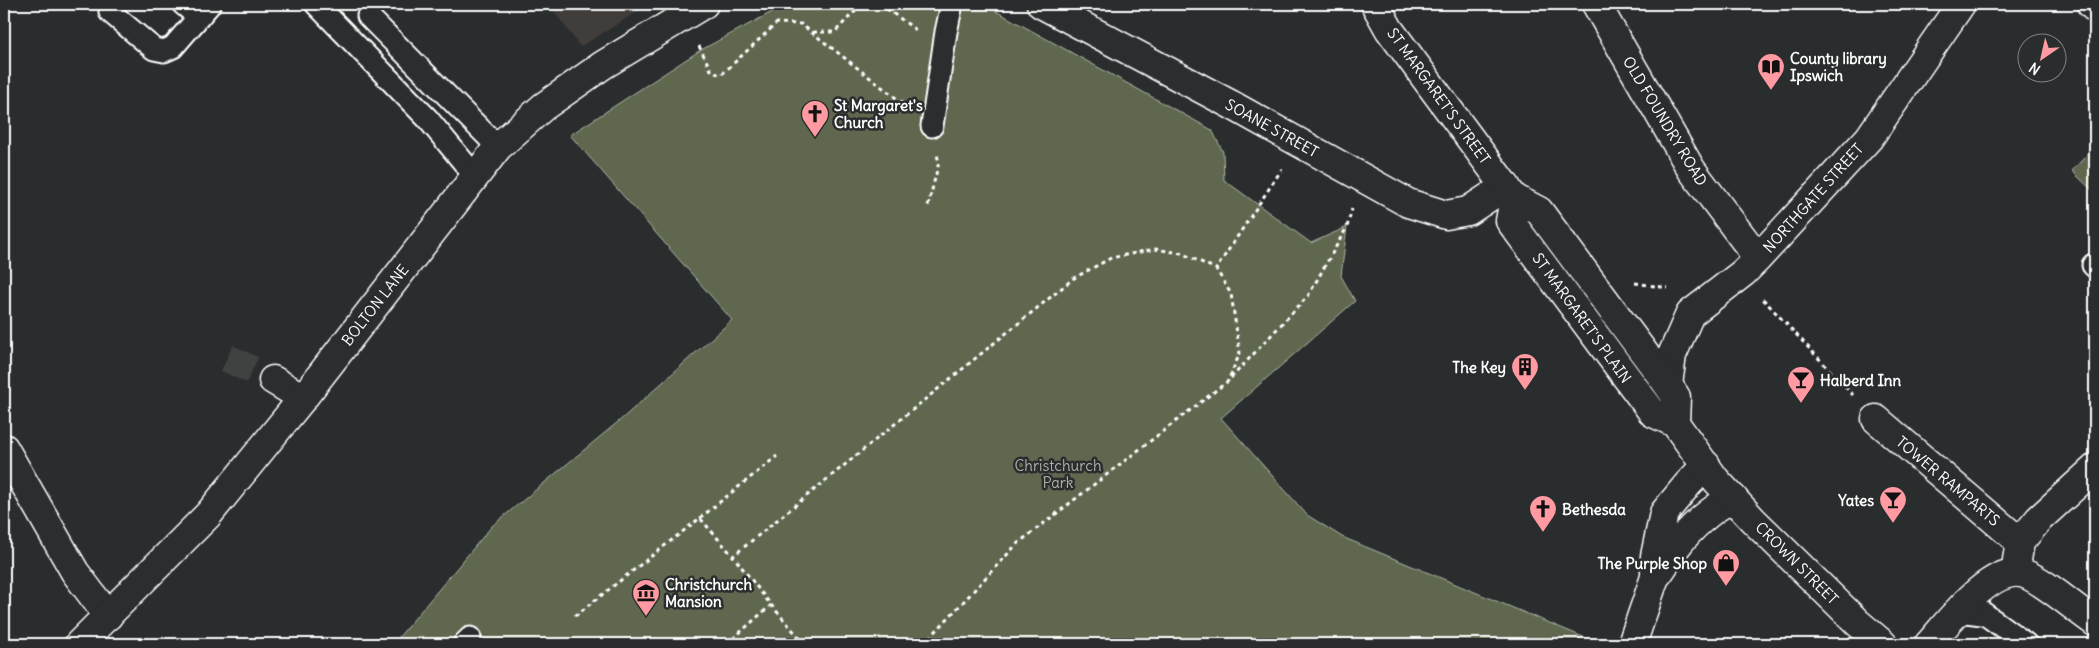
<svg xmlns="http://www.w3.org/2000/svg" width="2099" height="648" font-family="Delius,sans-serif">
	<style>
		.built { fill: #403c3b }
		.green { fill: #5e684f; stroke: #aeb4a7 }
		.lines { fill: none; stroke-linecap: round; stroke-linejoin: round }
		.street-tunnel { stroke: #3f4243; stroke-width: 28; stroke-dasharray: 28 14; stroke-linecap: butt }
		.lane-casing { stroke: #fff; stroke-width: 25 }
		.street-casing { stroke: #fff; stroke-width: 31 }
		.secondary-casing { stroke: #fff; stroke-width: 31 }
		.primary-casing { stroke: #fff; stroke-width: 31 }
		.path { stroke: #fff; stroke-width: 3; stroke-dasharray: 4 4; stroke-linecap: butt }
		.lane { stroke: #2a2d2e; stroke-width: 21 }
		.street { stroke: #2a2d2e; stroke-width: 28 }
		.secondary { stroke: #2a2d2e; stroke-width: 28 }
		.primary { stroke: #2a2d2e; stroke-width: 28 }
		.labels { text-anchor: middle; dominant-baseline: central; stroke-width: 5; stroke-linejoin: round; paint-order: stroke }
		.poi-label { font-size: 15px; font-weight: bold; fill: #fff; stroke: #2a2d2e; text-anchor: start }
		.street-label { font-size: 15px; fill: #fff; stroke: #2a2d2e }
		.park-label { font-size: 15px; fill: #aeb4a7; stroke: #2a2d2e }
	</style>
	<rect width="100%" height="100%" fill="#2a2d2e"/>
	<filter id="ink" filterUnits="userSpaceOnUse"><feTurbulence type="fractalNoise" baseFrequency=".02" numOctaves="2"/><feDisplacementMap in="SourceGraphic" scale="10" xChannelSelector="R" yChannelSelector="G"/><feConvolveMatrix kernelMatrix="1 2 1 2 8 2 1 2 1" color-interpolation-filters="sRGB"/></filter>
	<g filter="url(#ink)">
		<path class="built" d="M549,4h101l-70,43z"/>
		<path class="green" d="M787,4h196l229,126 11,22 1,28 87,63 36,-16 -6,49 14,25 -134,117 86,97 35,22 258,107h-1207l99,-118 132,-109 108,-97 -162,-185 129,-84z
			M2095,146v47l-23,-22z"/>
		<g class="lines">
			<path class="street-tunnel" d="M227,358l46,22"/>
			<defs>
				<path id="lane" d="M183,4l16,13
					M316,4l111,114 48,58
					M110,12l44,37 10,2 9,-4 37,-43
					M368,16l130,131
					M932,126l14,-94 6,-28
					M2093,265l2,2
					M1958,611l24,3v-2l44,32
					M464,644l6,-6"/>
				<path id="street" d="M1596,4l95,165 67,89
					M2091,4l4,4
					M273,380l30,18
					M1668,385l4,-30 18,-41 53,-41 15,-15 111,-120 92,-134
					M1876,419l144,123
					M4,448l71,124 33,44
					M2017,560l3,-18 19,-23 56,-51
					M1929,644c19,-21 63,-81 96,-70 19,7 52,36 70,48"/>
				<path id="secondary" d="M1041,4l189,100 178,99 38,12 22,-4 38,-25
					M1656,576c8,-9 13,-20 20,-29 14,-19 36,-39 57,-49
					M79,644l129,-129 95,-117 195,-251 45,-40 60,-42 101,-61
					M1632,644l23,-67v-21l9,-43 24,-29 18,-19"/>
				<path id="primary" d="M1375,4l14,25 125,169 25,13 129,174 8,12 -1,26
					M1514,198l-4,23 143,192 22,10 40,56 38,41 105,103 25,21"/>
			</defs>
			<use href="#lane" class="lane-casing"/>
			<use href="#street" class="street-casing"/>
			<use href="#secondary" class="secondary-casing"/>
			<use href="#primary" class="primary-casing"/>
			<path class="path" d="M880,4l36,26
				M813,32h22l18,-19 16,-9
				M699,46l13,26 9,3 56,-52 24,1 104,81
				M928,206l11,-44 -2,-7
				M1635,283l33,5
				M1763,299l90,96
				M1231,378l77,-82 39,-69 5,-18
				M700,518l77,-62
				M575,616l125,-98 33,38
				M727,644l44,-39
				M805,644l-34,-39 -38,-49 341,-278 37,-20 44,-9 26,4 35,16
				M924,644l93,-100 211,-163 12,-28 -9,-59 -15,-25 66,-100"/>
			<use href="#lane" class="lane"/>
			<use href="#street" class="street"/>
			<use href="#secondary" class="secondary"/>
			<use href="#primary" class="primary"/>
		</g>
	</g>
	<defs>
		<symbol id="library-pin" viewBox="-11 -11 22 30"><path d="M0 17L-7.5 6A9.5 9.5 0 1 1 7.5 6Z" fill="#ff9aa2" stroke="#2a2d2e"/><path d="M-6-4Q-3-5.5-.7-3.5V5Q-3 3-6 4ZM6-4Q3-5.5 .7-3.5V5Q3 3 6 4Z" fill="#111"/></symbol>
		<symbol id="church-pin" viewBox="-11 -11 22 30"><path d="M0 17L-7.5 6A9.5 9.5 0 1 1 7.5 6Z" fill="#ff9aa2" stroke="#2a2d2e"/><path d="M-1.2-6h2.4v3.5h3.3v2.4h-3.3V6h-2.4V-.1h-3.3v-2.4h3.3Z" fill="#111"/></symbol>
		<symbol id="building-pin" viewBox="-11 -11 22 30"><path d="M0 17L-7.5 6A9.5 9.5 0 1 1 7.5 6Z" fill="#ff9aa2" stroke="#2a2d2e"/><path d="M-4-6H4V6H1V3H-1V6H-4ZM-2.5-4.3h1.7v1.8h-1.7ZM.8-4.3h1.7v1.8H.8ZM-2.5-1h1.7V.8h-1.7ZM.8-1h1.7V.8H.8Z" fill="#111"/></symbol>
		<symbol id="bar-pin" viewBox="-11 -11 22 30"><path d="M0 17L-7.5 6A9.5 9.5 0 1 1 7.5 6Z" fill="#ff9aa2" stroke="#2a2d2e"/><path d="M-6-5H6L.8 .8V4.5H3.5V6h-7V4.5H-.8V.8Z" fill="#111"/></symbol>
		<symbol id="shop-pin" viewBox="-11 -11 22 30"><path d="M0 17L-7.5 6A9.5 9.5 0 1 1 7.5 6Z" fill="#ff9aa2" stroke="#2a2d2e"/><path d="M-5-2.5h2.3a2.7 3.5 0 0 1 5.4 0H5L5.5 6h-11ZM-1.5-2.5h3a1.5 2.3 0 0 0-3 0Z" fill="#111"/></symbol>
		<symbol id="museum-pin" viewBox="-11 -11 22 30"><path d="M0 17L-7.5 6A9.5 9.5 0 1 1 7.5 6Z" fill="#ff9aa2" stroke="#2a2d2e"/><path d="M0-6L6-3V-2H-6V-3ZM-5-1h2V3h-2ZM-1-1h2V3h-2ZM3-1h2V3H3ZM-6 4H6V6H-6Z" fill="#111"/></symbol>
	</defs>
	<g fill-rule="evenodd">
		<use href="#library-pin" x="1755" y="51" width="32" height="43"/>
		<use href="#church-pin" x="799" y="98" width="32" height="43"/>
		<use href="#building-pin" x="1509" y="351" width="32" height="43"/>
		<use href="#bar-pin" x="1785" y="364" width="32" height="43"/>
		<use href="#bar-pin" x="1877" y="484" width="32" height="43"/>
		<use href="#church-pin" x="1527" y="493" width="32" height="43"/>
		<use href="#shop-pin" x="1710" y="547" width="32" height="43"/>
		<use href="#museum-pin" x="630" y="577" width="32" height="43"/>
	</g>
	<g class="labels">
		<g class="poi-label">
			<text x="1790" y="58">County library<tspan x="1790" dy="17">Ipswich</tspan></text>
			<text x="834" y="105">St Margaret's<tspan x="834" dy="17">Church</tspan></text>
			<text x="1506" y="367" text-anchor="end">The Key</text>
			<text x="1820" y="380">Halberd Inn</text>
			<text x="1874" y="500" text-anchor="end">Yates</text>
			<text x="1562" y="509">Bethesda</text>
			<text x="1707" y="563" text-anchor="end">The Purple Shop</text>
			<text x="665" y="584">Christchurch<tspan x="665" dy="17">Mansion</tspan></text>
		</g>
		<g class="street-label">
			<text transform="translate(1439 96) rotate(54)">ST MARGARET'S STREET</text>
			<text transform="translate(1665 121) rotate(59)">OLD FOUNDRY ROAD</text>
			<text transform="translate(1272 128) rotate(29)">SOANE STREET</text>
			<text transform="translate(1813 198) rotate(-48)">NORTHGATE STREET</text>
			<text transform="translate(375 305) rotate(-52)">BOLTON LANE</text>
			<text transform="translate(1582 318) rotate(54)">ST MARGARET'S PLAIN</text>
			<text transform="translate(1948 481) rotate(40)">TOWER RAMPARTS</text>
			<text transform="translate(1797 563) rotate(45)">CROWN STREET</text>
		</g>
		<g class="park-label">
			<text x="1058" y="465">Christchurch<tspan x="1058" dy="17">Park</tspan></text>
		</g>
	</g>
	<rect width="2099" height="648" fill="none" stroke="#2a2d2e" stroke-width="20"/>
	<rect x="10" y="10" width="2079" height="628" fill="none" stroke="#fff" stroke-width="2" filter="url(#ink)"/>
	<g transform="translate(2042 58) rotate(214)"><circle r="24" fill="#2a2d2e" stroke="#7f8182"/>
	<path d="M0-4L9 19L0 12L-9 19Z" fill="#ff9aa2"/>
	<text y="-8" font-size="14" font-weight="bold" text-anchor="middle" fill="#ffffff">N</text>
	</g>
</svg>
